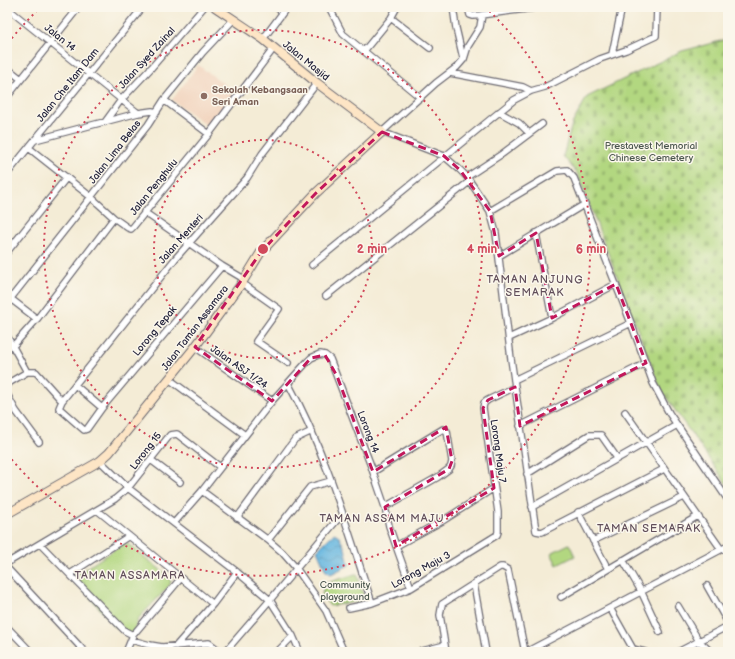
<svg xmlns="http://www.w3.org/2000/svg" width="735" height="659" font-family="'Balsamiq Sans',sans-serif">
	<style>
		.built { fill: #f2d4be }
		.green { fill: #b2d780; stroke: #6a7c5e }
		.cemetery { fill: url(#cemetery-stones); stroke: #6a7c5e }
		.water { fill: url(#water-waves); stroke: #436c8d }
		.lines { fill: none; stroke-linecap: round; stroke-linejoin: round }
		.street-casing { stroke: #6c6971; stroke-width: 8 }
		.secondary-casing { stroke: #6c6971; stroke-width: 10 }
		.street { stroke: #fff; stroke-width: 5.5 }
		.secondary { stroke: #fde5c5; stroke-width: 8 }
		.marked { fill: none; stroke: #c2185b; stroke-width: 3; stroke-dasharray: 8 5; stroke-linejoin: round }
		.ring { fill: none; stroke: #d1495b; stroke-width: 2; stroke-dasharray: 2 4 }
		.education-dot { fill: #8d6e63; stroke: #fbf7ec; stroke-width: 1.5 }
		.labels { text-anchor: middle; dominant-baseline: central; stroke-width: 3; stroke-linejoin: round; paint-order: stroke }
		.street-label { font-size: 10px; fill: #22223b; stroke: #fbf7ec }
		.education-label { font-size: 10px; font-weight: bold; fill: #785e54; stroke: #fbf7ec; text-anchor: start }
		.park-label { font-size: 10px; fill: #4d5850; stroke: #fbf7ec }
		.neighbourhood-label { font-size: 11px; letter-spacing: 1px; fill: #614e5a; stroke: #fbf7ec }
		.centre { fill: #d1495b; stroke: #fbf7ec; stroke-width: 2 }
		.ring-label { font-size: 12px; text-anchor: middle; font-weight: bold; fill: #d1495b; stroke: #fbf7ec; stroke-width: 3; stroke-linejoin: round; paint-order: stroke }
	</style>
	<defs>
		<pattern id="cemetery-stones" width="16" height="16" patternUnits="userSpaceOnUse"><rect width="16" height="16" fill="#b2d780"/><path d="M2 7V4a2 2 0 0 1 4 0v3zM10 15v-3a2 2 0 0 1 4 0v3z" fill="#99b870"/></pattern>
		<pattern id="water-waves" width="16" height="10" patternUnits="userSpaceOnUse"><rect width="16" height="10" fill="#64b5df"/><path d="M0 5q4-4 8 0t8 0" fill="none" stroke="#5293b6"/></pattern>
	</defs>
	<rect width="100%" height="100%" fill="#fbf7ec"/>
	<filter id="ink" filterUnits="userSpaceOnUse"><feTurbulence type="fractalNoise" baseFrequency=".025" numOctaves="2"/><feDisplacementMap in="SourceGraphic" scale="8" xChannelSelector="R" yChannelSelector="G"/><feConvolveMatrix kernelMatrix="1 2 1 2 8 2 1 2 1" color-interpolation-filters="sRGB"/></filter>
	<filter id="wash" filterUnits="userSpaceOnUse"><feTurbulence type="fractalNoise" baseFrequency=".012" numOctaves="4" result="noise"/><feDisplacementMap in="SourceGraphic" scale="16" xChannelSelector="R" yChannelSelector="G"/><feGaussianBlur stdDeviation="0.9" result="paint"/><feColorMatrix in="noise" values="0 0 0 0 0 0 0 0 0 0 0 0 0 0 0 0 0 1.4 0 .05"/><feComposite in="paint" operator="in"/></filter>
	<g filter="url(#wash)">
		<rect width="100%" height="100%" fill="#f4ecd6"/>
		<path class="built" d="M198,65l37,27 -26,35 -37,-27z"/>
		<path class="green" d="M123,544h5l43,34 -1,7 -32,34 -5,16 -18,-8 -42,-50z
			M569,544l6,12 -18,9 -6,-12z
			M355,574h2l7,23 -2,4 -32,5 -8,-10 2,-12z"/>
		<path class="cemetery" d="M728,39v447l-67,-96 -84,-217 -14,-17 9,-32 15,-27 95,-46z"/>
		<path class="water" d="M334,533l4,2 7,13 4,17 -18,9 -5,-3 -9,-21z"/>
	</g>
	<g filter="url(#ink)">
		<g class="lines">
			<defs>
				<path id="street" d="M276,7l7,5
					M329,7l14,27 78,64
					M453,7l3,21 7,30
					M468,7l2,8 3,1 69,-9
					M7,8l131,105
					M482,15l-2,12 -12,19 -4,13 -7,8 -21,16 -54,49 62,24 16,14 7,7 23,34 6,22 15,126 25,172 6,1 122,-63
					M391,18l39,30
					M263,39l24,-32
					M364,51l27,-33 6,-11
					M612,54l10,-47
					M7,68l14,11
					M450,73l73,14 8,4
					M7,97l72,-90
					M164,100l45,34
					M499,112l20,11 10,10
					M105,122l16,-22 31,-33 52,-60
					M35,140l103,-27 14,-2 5,1
					M29,148l62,49 23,21
					M7,174l136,-167
					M467,177l35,-23 40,-30
					M490,211l67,-40 10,-1 7,8 57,145 22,60 16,30 59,87
					M144,212l78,54 22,13
					M536,233l16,85
					M7,252l60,-75
					M499,256l86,-52
					M312,265l202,-165 17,-9 14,-4 55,-28 26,-9 30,-14 1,-29
					M222,266l-120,142 -15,21 -3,1 -25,-22 3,-7 113,-142 72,-81 15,-24 55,-71
					M242,283l37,26 -23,32 32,22
					M7,296l30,23
					M326,296l144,-115
					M11,298l137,-173 16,-25 39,-48 31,-33
					M7,336l20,36
					M509,338l43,-20 64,-34
					M13,346l24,-27 77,-101 14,10 3,1 2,-2 76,-93 65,-86
					M195,347l77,54
					M169,379l76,56
					M514,380l117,-57
					M288,383c38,69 59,145 84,220
					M7,384l20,-12h9l26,29
					M75,385l27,23
					M7,394l9,17 23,31
					M625,412l96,137
					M520,426l126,-63
					M151,460l29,22
					M100,461l28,27 109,84 33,28 23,36 7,16
					M373,472l70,-43 4,2 5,30 -1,5 -2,3 -11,8 -53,30
					M527,474l62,-39h12l16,23
					M202,491l66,49 14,12 14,16 30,43 18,41
					M532,507l145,-82
					M97,510l116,94
					M578,512l30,57
					M237,518l58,-79 17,-8
					M174,523l28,-32 70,-90 35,-39 4,-4 9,-4 5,1 5,4 41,107 14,41 4,19 7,20 15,42
					M268,540l42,-53 21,-6
					M593,541l91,-44
					M40,544l85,87 8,4
					M396,546l48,-26 50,-32
					M623,560l18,31 19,41
					M7,563l108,-64 13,-11 42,-53 7,-1 43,33
					M7,568l78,84
					M70,574l59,-38
					M474,584l12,68
					M707,586l21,37
					M561,597l137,-81
					M678,606l21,35 12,11
					M349,608l23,-5 39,-15 86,-53 1,-3v-20l-15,-104 1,-5 4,-3 27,-13
					M610,608l23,41 12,3
					M7,627l24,25
					M131,640l19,5 12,2 47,-4 12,9
					M176,646l37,-42 24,-32
					M126,652l7,-17 48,-57
					M225,652l45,-52 67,-80 7,-3
					M277,652l16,-16
					M418,652l27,-7
					M446,652l-6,-37 2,-11 58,-37h3l5,3 17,82
					M526,652l202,-106
					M678,652l50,-26"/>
				<path id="secondary" d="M7,514l93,-53 9,-8 86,-106 47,-64 19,-31 55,-59 66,-61 -65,-49 -54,-44 -48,-32"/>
			</defs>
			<use href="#street" class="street-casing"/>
			<use href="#secondary" class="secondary-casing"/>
			<use href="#street" class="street"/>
			<use href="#secondary" class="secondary"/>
		</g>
	</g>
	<path class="marked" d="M382,132l62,24 16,14 30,41 9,45 37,-23 16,85 64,-34 30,79 -126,63 -5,-39 -27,13 -5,8 11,80 -98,58 -11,-39 64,-38 3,-8 -6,-34 -73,45 -36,-96 -12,-21 -14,3 -39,43 -77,-54 66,-95 55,-59z"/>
	<g class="ring">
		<circle cx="263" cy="249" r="109"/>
		<circle cx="263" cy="249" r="219"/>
		<path d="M8 43A328 328 0 0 1 41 7M485 7A328 328 0 1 1 8 455"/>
	</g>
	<circle class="education-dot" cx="204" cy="96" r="4"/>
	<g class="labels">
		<g class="street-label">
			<text transform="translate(60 38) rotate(39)">Jalan 14</text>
			<text transform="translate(147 58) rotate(-48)">Jalan Syed Zainal</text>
			<text transform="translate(306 61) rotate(39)">Jalan Masjid</text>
			<text transform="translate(68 85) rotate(-51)">Jalan Che Itam Dam</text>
			<text transform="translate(115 152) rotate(-52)">Jalan Lima Belas</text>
			<text transform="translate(154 187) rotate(-51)">Jalan Penghulu</text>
			<text transform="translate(181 239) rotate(-49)">Jalan Menteri</text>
			<text transform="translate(195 328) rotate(-53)">Jalan Taman Assamara</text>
			<text transform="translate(155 331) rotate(-50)">Lorong Tepak</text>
			<text transform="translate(239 367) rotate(35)">Jalan ASJ 1/24</text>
			<text transform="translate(368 432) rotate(69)">Lorong 14</text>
			<text transform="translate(146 451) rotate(-52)">Lorong 15</text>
			<text transform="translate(498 451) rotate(82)">Lorong Maju 7</text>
			<text transform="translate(421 570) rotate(-29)">Lorong Maju 3</text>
		</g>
		<g class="education-label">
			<text x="212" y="90">Sekolah Kebangsaan<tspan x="212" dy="12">Seri Aman</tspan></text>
		</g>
		<g class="park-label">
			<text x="651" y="146">Prestavest Memorial<tspan x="651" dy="12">Chinese Cemetery</tspan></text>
			<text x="345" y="585">Community<tspan x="345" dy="12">playground</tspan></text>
		</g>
		<g class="neighbourhood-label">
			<text x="535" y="279">TAMAN ANJUNG<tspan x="535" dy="13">SEMARAK</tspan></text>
			<text x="382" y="518">TAMAN ASSAM MAJU</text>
			<text x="649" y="528">TAMAN SEMARAK</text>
			<text x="130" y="575">TAMAN ASSAMARA</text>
		</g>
	</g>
	<circle cx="263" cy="249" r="6" class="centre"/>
	<g class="ring-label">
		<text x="372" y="253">2 min</text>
		<text x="482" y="253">4 min</text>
		<text x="591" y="253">6 min</text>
	</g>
	<rect width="735" height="659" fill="none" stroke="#fbf7ec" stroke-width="24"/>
</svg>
